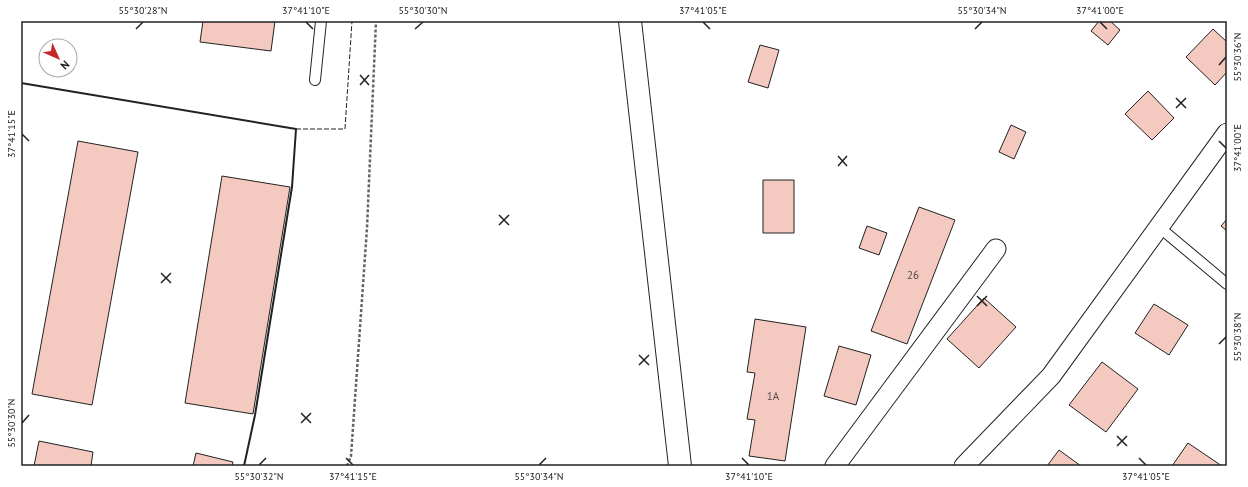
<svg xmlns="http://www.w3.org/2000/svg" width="1248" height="487" font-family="'PT Sans',sans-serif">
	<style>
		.building { fill: #f3c9c0; stroke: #222 }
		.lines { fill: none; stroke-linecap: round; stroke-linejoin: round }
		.service-casing { stroke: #222; stroke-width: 12 }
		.minor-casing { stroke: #222; stroke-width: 21 }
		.secondary-casing { stroke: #222; stroke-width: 24 }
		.path { stroke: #646464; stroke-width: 2.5; stroke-dasharray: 3 2; stroke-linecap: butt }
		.service { stroke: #fff; stroke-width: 10 }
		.minor { stroke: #fff; stroke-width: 19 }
		.secondary { stroke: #fff; stroke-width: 22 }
		.fence { stroke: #222; stroke-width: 1; stroke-dasharray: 5 2; stroke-linecap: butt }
		.wall { stroke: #222; stroke-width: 2 }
		.ticks { fill: none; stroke: #222; stroke-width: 1.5 }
		.labels { text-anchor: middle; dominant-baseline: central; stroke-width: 3; stroke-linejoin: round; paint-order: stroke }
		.number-label { font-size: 11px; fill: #564c4a }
		.neatline { fill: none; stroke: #222; stroke-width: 1.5 }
		.ticks-label { font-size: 10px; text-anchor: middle; fill: #222 }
	</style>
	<rect width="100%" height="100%" fill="#fff"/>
	<path class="building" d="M203,21h72l-4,30 -71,-9z
		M1099,21h11l10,9 -12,15 -17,-14z
		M1213,29l14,13v30l-12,13 -29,-28z
		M760,45l19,5 -11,38 -20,-6z
		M1148,91l26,27 -22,22 -27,-26z
		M1011,125l15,7 -12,27 -15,-7z
		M78,141l60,11 -46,253 -60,-11z
		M222,176l68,11 -37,227 -68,-11z
		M763,180h31v53h-31z
		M919,207l36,13 -48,124 -36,-13z
		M1227,219v12l-6,-5z
		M867,226l20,7 -8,22 -20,-7z
		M984,298l32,29 -37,41 -32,-29z
		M1154,304l34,21 -19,30 -34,-22z
		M755,319l51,8 -21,134 -36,-5 6,-36 -8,-1 8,-46 -8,-1z
		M839,346l32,9 -15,50 -32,-9z
		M1102,362l36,27 -32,43 -37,-27z
		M39,441l54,11 -2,14h-57z
		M1188,443l34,23h-50z
		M1059,450l22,16h-34z
		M196,453l37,9 -1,4h-39z"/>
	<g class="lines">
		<defs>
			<path id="service" d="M315,80l6,-59
				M1159,227l68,57"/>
			<path id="minor" d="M835,466l161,-217
				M964,466l87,-90 176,-243"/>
			<path id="secondary" d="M630,21l50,445"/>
		</defs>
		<use href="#service" class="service-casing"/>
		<use href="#minor" class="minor-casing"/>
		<use href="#secondary" class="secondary-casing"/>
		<path class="path" d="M347,466l4,-10 16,-228 9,-207"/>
		<use href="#service" class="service"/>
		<use href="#minor" class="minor"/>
		<use href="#secondary" class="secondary"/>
		<path class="fence" d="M296,129h49l7,-108"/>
		<path class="wall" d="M21,83l275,46 -4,58 -37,228 -11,51"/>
	</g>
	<path class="ticks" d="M306,22l7,7M703,22l7,7M1100,22l7,7M136,29l7,-7M415,29l8,-7M975,29l7,-7M1219,65l7,-8M360,75l9,10M360,85l9,-10M1176,98l10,10M1176,108l10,-10M22,134l7,7M1219,141l7,7M838,156l9,10M838,166l9,-10M499,215l10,10M499,225l10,-10M161,273l10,10M161,283l10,-10M977,296l10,10M977,306l10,-10M1219,344l7,-7M639,355l10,10M639,365l10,-10M301,413l10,10M22,423l7,-8M301,423l10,-10M1117,436l10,10M1117,446l10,-10M346,458l7,7M742,458l7,7M1139,458l7,7M259,465l7,-7M539,465l7,-7"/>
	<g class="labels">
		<g class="number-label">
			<text x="913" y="275">26</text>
			<text x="773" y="396">1А</text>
		</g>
	</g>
	<rect width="1248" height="487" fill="none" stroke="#ffffff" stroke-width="44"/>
	<g transform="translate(58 58) rotate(135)"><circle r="19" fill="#ffffff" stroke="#a7a7a7"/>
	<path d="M0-3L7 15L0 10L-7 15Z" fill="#c62828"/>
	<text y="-6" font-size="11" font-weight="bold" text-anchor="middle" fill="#222222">N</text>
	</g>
	<rect x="22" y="22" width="1204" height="443" class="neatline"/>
	<g class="ticks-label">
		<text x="143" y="14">55°30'28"N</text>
		<text x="306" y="14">37°41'10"E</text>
		<text x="423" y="14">55°30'30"N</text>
		<text x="703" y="14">37°41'05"E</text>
		<text x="982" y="14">55°30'34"N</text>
		<text x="1100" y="14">37°41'00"E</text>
		<text transform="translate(1237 57) rotate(-90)" y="4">55°30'36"N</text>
		<text transform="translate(11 134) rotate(-90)" y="4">37°41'15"E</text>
		<text transform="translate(1237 148) rotate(-90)" y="4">37°41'00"E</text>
		<text transform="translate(1237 337) rotate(-90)" y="4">55°30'38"N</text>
		<text transform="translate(11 423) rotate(-90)" y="4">55°30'30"N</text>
		<text x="259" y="480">55°30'32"N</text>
		<text x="353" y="480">37°41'15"E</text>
		<text x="539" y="480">55°30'34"N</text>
		<text x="749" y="480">37°41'10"E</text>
		<text x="1146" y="480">37°41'05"E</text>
	</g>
</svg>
